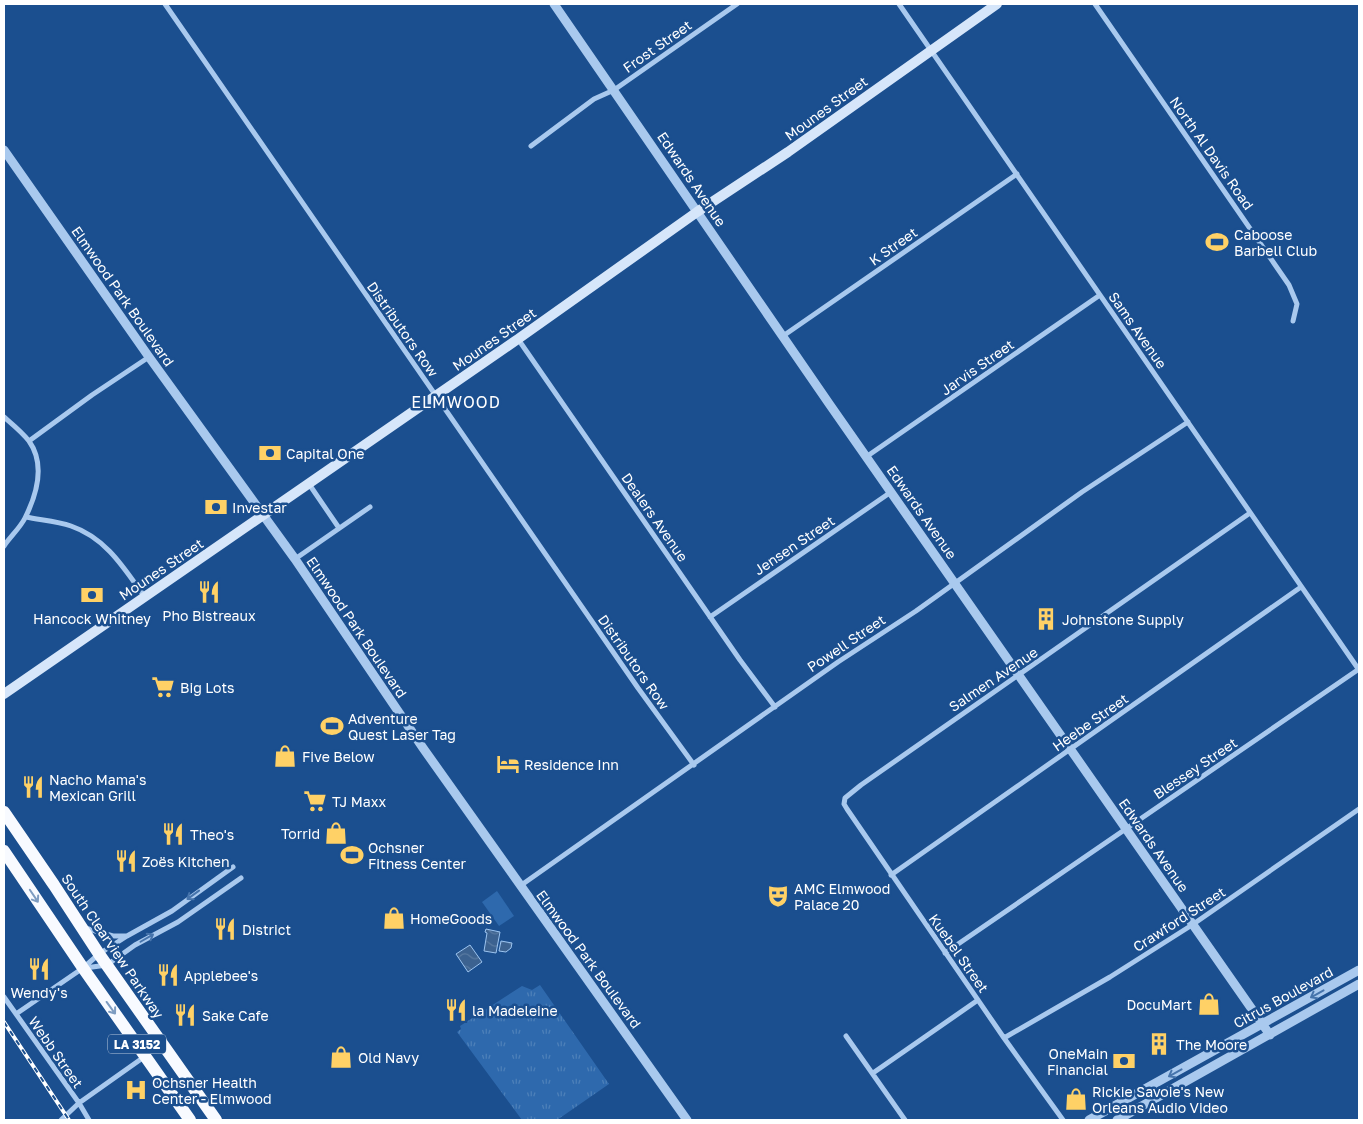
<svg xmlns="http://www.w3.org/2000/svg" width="1363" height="1124" font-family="'Golos Text',sans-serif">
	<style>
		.grass { fill: url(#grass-tufts) }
		.pitch { fill: #2e69ad }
		.water { fill: url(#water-waves); stroke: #9cc4f0 }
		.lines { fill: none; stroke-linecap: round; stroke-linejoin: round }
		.minor { stroke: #a9c9ee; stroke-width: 5 }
		.tertiary { stroke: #a9c9ee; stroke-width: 9 }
		.secondary { stroke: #d6e6fa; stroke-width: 10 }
		.trunk { stroke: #f8faff; stroke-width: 12 }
		.rail-casing { stroke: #fff; stroke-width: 4 }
		.rail { stroke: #1b4f8f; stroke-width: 2; stroke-dasharray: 5.5; stroke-linecap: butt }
		.oneway { stroke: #4674ac }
		.oneway2 { stroke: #7e9cc1 }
		.labels { text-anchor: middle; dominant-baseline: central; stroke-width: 5; stroke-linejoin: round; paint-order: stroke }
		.shield { fill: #1b4f8f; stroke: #bbcadd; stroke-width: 1 }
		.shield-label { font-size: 12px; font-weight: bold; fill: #fff }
		.street-label { font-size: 14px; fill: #fff; stroke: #1b4f8f }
		.poi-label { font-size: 14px; fill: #fff; stroke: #1b4f8f; text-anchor: start }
		.quarter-label { font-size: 16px; letter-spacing: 1px; fill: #fff; stroke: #1b4f8f }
	</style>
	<defs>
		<pattern id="grass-tufts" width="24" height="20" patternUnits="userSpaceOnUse" patternTransform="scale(1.25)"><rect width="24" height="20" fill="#2e69ad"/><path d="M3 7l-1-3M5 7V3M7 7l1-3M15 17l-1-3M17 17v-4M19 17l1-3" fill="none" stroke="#4d80b9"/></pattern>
		<pattern id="water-waves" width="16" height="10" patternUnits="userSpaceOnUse" patternTransform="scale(1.25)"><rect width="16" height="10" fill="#3c6290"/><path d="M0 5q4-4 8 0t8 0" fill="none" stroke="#597aa1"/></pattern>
	</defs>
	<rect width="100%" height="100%" fill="#1b4f8f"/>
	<path class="grass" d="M540,985l69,99 -52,36h-35l-65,-88 4,-3 -1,-3 62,-40 10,4z"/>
	<path class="pitch" d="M497,891l17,25 -15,10 -17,-24z"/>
	<path class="water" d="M486,929l14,3 -4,21 -12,-2 3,-18 -2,-1z
		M501,941l11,2 -1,5 -5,4 -7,-1z
		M470,945l12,17 -14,10 -12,-18z"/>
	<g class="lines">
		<path class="minor" d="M165,4l473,684 56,77
			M899,4l460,666
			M1095,4l194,281 8,19 -4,17
			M531,146l63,-47 20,-9 123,-86
			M783,336l234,-162
			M518,339l222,321 35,47
			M4,417c8,7 18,15 25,24 17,24 8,53 -4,77 -5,10 -15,19 -21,28
			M29,441l63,-46 57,-38
			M866,457l234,-162
			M309,484l30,44
			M26,517c14,3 31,4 45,9 35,12 53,42 73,70
			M295,559l75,-52
			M710,617l181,-125
			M891,875l410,-288
			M520,886l318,-224 78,-51 166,-119 106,-70
			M85,928l28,8h14l45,-25 61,-44
			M945,953l414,-284
			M85,968l22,-3 28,-20 43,-23 63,-44
			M4,997l75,106 10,17
			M16,1014l67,-46 16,-14 28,-18
			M846,1036l59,84
			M1004,1038l106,-61 82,-52 167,-116
			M873,1073l105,-73
			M61,1120l18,-17 65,-46
			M1063,1120l-59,-82 -157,-229 -3,-5 1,-6 16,-13c129,-91 260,-181 389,-272"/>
		<path class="tertiary" d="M554,4l276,401 440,630
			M4,150l145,207 146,202 128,189 264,372
			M1089,1120l270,-150
			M1117,1120l242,-136"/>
		<path class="secondary" d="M4,694l514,-355 179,-127 91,-60 209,-148"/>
		<path class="trunk" d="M4,812l50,73 45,69 117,166
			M4,851l79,117 107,152"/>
		<defs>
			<path id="rail" d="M4,1022l65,98"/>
		</defs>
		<use href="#rail" class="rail-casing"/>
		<use href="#rail" class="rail"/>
	</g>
	<defs><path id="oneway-shaft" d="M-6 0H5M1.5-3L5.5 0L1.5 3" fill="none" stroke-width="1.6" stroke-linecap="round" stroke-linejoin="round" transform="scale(1.25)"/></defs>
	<g class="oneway">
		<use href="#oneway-shaft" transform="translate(193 895) rotate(144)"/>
		<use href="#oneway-shaft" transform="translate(147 938) rotate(-30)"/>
		<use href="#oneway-shaft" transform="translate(1317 994) rotate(151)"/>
		<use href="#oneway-shaft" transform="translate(1175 1073) rotate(151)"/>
	</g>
	<g class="oneway2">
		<use href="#oneway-shaft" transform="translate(34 896) rotate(56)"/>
		<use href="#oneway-shaft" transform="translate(111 1008) rotate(54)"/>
	</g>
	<defs>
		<symbol id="stadium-bare" viewBox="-9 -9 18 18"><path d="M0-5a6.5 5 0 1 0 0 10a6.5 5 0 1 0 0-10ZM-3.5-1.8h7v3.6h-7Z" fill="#ffd166" stroke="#1b4f8f" stroke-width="2.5" paint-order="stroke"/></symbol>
		<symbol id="bank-bare" viewBox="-9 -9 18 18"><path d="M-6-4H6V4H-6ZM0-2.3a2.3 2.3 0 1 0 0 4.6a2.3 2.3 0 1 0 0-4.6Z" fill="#ffd166" stroke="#1b4f8f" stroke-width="2.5" paint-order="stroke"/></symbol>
		<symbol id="restaurant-bare" viewBox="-9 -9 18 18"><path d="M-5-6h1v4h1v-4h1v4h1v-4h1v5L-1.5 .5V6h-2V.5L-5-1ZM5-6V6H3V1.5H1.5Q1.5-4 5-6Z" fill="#ffd166" stroke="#1b4f8f" stroke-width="2.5" paint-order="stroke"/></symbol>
		<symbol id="building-bare" viewBox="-9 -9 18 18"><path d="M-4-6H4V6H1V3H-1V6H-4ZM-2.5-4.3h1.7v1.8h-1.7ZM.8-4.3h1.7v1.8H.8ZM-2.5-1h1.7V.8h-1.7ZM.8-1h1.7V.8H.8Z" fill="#ffd166" stroke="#1b4f8f" stroke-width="2.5" paint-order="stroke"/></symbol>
		<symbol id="supermarket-bare" viewBox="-9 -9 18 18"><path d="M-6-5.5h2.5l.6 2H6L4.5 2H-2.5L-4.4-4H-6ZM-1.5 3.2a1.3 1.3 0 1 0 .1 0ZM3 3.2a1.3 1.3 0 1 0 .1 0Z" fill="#ffd166" stroke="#1b4f8f" stroke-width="2.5" paint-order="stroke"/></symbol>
		<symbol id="shop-bare" viewBox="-9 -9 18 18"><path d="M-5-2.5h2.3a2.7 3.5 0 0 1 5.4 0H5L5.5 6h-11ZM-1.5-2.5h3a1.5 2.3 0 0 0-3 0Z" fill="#ffd166" stroke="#1b4f8f" stroke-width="2.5" paint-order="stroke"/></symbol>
		<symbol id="hotel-bare" viewBox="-9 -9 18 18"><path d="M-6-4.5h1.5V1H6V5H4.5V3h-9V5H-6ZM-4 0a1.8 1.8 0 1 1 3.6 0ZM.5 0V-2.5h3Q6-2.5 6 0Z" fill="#ffd166" stroke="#1b4f8f" stroke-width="2.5" paint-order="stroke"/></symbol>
		<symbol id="theatre-bare" viewBox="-9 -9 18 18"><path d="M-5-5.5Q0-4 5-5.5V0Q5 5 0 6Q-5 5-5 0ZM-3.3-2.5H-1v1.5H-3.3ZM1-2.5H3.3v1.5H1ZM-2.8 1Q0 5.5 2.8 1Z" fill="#ffd166" stroke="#1b4f8f" stroke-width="2.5" paint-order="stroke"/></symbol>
		<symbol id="hospital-bare" viewBox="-9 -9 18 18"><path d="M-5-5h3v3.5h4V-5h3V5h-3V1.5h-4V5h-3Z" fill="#ffd166" stroke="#1b4f8f" stroke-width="2.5" paint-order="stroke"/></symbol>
	</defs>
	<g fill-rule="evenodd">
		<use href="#stadium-bare" x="1201" y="226" width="32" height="32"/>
		<use href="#bank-bare" x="254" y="437" width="32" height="32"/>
		<use href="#bank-bare" x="200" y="491" width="32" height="32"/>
		<use href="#restaurant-bare" x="193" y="576" width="32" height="32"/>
		<use href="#bank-bare" x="76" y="579" width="32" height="32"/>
		<use href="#building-bare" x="1030" y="603" width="32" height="32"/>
		<use href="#supermarket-bare" x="147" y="671" width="32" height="32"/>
		<use href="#stadium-bare" x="316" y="710" width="32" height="32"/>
		<use href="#shop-bare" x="269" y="740" width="32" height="32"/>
		<use href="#hotel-bare" x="492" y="748" width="32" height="32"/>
		<use href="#restaurant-bare" x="17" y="771" width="32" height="32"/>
		<use href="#supermarket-bare" x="299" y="785" width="32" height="32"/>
		<use href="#shop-bare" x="320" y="817" width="32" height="32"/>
		<use href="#restaurant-bare" x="157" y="818" width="32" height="32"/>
		<use href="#stadium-bare" x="336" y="839" width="32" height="32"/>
		<use href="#restaurant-bare" x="110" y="845" width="32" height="32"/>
		<use href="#theatre-bare" x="762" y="880" width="32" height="32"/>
		<use href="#shop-bare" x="378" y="902" width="32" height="32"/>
		<use href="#restaurant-bare" x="209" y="913" width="32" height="32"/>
		<use href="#restaurant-bare" x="23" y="953" width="32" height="32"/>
		<use href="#restaurant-bare" x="152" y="959" width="32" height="32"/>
		<use href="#shop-bare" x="1193" y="988" width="32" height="32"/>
		<use href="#restaurant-bare" x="440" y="994" width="32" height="32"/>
		<use href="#restaurant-bare" x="169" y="999" width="32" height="32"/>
		<use href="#building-bare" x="1143" y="1028" width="32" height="32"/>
		<use href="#shop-bare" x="325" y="1041" width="32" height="32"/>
		<use href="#bank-bare" x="1108" y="1045" width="32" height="32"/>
		<use href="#hospital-bare" x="120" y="1074" width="32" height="32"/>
		<use href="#shop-bare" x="1060" y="1083" width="32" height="32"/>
	</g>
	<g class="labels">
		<rect class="shield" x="108" y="1034.5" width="58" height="19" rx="4"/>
		<g class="shield-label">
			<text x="137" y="1044">LA 3152</text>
		</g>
		<g class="street-label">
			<text transform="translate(657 46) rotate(-35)">Frost Street</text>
			<text transform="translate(826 108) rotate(-36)">Mounes Street</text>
			<text transform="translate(1212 153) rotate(55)">North Al Davis Road</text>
			<text transform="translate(692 179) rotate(56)">Edwards Avenue</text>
			<text transform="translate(893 246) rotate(-35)">K Street</text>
			<text transform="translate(123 296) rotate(55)">Elmwood Park Boulevard</text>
			<text transform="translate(403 329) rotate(55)">Distributors Row</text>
			<text transform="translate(1138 330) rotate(55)">Sams Avenue</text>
			<text transform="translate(494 339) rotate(-35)">Mounes Street</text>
			<text transform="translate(977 367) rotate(-35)">Jarvis Street</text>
			<text transform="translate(922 512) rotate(55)">Edwards Avenue</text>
			<text transform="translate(655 517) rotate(55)">Dealers Avenue</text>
			<text transform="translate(794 545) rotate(-34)">Jensen Street</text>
			<text transform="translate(161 569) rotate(-34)">Mounes Street</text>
			<text transform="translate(357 627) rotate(56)">Elmwood Park Boulevard</text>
			<text transform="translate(846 643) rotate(-34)">Powell Street</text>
			<text transform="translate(634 662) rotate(55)">Distributors Row</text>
			<text transform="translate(993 679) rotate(-34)">Salmen Avenue</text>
			<text transform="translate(1090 722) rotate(-35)">Heebe Street</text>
			<text transform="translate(1195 768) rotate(-34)">Blessey Street</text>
			<text transform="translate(1154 845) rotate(55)">Edwards Avenue</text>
			<text transform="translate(1179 919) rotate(-33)">Crawford Street</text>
			<text transform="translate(113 946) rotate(56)">South Clearview Parkway</text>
			<text transform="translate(959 953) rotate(55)">Kuebel Street</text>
			<text transform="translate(589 959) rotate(54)">Elmwood Park Boulevard</text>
			<text transform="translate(1283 997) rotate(-29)">Citrus Boulevard</text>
			<text transform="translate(56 1052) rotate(55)">Webb Street</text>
		</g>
		<g class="poi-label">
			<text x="1234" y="234">Caboose<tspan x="1234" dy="16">Barbell Club</tspan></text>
			<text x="286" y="453">Capital One</text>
			<text x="232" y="507">Investar</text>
			<text x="209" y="615" text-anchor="middle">Pho Bistreaux</text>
			<text x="92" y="618" text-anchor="middle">Hancock Whitney</text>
			<text x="1062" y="619">Johnstone Supply</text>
			<text x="180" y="687">Big Lots</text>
			<text x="348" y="718">Adventure<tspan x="348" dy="16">Quest Laser Tag</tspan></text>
			<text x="302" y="756">Five Below</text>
			<text x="524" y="764">Residence Inn</text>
			<text x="49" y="779">Nacho Mama's<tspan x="49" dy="16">Mexican Grill</tspan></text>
			<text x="332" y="801">TJ Maxx</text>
			<text x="320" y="833" text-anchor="end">Torrid</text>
			<text x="190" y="834">Theo's</text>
			<text x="368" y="847">Ochsner<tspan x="368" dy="16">Fitness Center</tspan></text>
			<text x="142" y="861">Zoës Kitchen</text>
			<text x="794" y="888">AMC Elmwood<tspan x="794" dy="16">Palace 20</tspan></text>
			<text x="410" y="918">HomeGoods</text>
			<text x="242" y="929">District</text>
			<text x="184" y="975">Applebee's</text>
			<text x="39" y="992" text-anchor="middle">Wendy's</text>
			<text x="1192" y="1004" text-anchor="end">DocuMart</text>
			<text x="472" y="1010">la Madeleine</text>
			<text x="202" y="1015">Sake Cafe</text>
			<text x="1176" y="1044">The Moore</text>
			<text x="1108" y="1053" text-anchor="end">OneMain<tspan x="1108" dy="16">Financial</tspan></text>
			<text x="358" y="1057">Old Navy</text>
			<text x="152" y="1082">Ochsner Health<tspan x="152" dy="16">Center - Elmwood</tspan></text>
			<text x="1092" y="1091">Rickie Savoie's New<tspan x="1092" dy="16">Orleans Audio Video</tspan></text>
		</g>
		<g class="quarter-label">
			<text x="456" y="402">ELMWOOD</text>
		</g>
	</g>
	<rect width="1363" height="1124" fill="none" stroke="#ffffff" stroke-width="10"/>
</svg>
